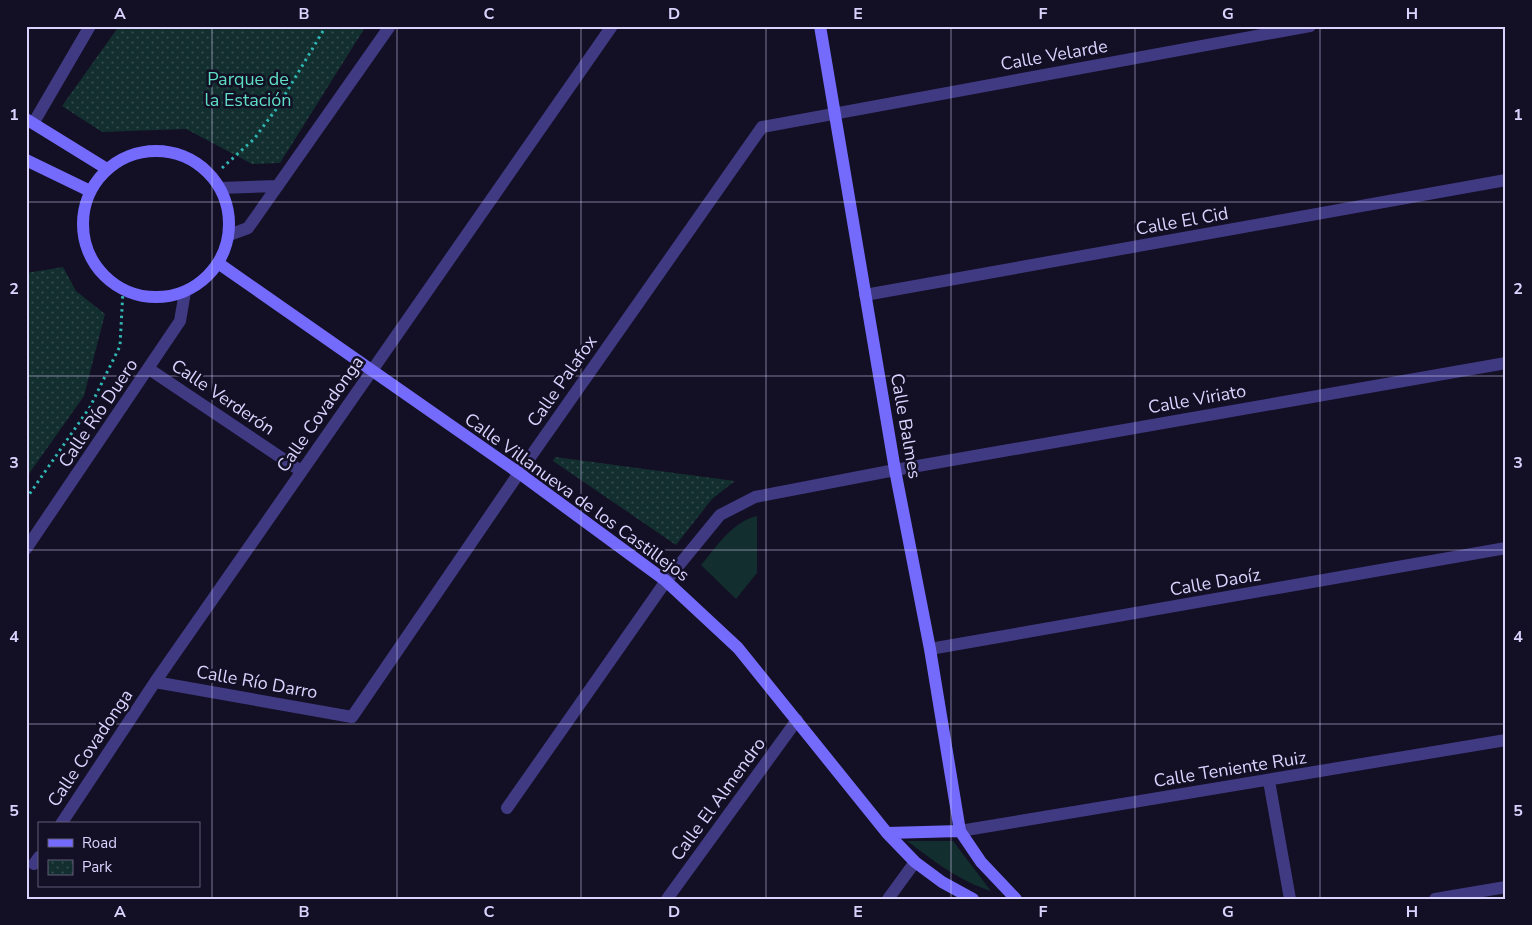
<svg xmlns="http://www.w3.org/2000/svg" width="1532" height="925" font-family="'Nunito Sans',sans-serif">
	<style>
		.grass { fill: #122e2e }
		.park { fill: url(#park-dots) }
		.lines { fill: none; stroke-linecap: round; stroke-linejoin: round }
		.path { stroke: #30b5b2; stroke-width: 3; stroke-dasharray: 2.5 4; stroke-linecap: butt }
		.street { stroke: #403a83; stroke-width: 12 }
		.secondary { stroke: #746bfd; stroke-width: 12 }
		.grid { fill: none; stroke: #d9d3fe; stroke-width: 1; stroke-opacity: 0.55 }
		.labels { text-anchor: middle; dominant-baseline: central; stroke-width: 5; stroke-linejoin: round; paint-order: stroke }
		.street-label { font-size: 18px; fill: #d9d3fe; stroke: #130f24 }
		.park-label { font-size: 18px; fill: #5fdec3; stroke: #130f24 }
		.neatline { fill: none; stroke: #d9d3fe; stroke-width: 2 }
		.grid-label { font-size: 16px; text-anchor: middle; font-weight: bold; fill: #d9d3fe }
	</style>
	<defs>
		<pattern id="park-dots" width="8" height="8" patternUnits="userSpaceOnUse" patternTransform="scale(1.25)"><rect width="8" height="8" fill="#122e2e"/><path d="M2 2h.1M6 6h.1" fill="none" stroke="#344b4d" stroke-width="1.8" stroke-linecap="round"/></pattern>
	</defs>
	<rect width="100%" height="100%" fill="#130f24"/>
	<path class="grass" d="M757,516v57l-21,26 -35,-34c16,-19 31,-43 56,-49z
		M907,841h46l38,50c-32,-10 -57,-30 -84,-50z"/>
	<path class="park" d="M119,26h247l-86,137 -28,1 -66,-35 -84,3 -40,-26z
		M63,267l13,24 29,23 -21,82 -58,82v-205z
		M555,457l180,24 -23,18 -36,46 -123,-84z"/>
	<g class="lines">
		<path class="path" d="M222,168l32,-29 23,-31 49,-82
			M26,499l64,-92 30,-61 3,-56"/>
		<path class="street" d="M34,122l56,-96
			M220,188l58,-2
			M229,235l19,-7 142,-202
			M865,295l641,-115
			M149,369l152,102
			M26,549l154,-228 5,-29
			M930,649l576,-101
			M155,682l197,35 167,-244 243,-346 548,-101
			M1269,781l21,118
			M507,808l159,-227 54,-66 35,-18 140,-27 611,-107
			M61,824l94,-142 457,-656
			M960,831l546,-91
			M34,864l5,-7
			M667,899l130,-179
			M888,899l27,-37
			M1435,899l71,-12"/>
		<path class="secondary" d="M820,26l75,444 35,179 30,182 21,31 35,37
			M26,119l81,50
			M83 224a73 73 0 1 1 146 0a73 73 0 1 1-146 0Z
			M26,160l64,31
			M218,263l301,210 147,108 72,67 149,185 28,29 27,20 31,17
			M887,833l73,-2"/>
	</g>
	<path class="grid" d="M212,26v873M397,26v873M581,26v873M766,26v873M951,26v873M1135,26v873M1320,26v873M26,202h1480M26,376h1480M26,550h1480M26,724h1480"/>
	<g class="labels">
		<g class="street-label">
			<text transform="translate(1054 55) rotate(-10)">Calle Velarde</text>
			<text transform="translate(1182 221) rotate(-10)">Calle El Cid</text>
			<text transform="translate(562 381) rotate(-55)">Calle Palafox</text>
			<text transform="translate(223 397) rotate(34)">Calle Verderón</text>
			<text transform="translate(1197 399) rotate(-10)">Calle Viriato</text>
			<text transform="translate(98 413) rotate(-56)">Calle Río Duero</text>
			<text transform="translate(320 414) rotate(-55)">Calle Covadonga</text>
			<text transform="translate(906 426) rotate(80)">Calle Balmes</text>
			<text transform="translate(577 497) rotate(36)">Calle Villanueva de los Castillejos</text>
			<text transform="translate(1215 582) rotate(-10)">Calle Daoíz</text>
			<text transform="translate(257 682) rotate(10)">Calle Río Darro</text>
			<text transform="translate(90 748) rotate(-56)">Calle Covadonga</text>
			<text transform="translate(1230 769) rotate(-9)">Calle Teniente Ruiz</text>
			<text transform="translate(718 799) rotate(-54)">Calle El Almendro</text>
		</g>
		<g class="park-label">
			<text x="248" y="79">Parque de<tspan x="248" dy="21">la Estación</tspan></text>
		</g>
	</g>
	<rect width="1532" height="925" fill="none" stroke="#130f24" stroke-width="55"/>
	<rect x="38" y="822" width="162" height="65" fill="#130f24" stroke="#625d7b"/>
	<rect x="48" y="839" width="25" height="8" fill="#746bfd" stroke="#625d7b"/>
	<text x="82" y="848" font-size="15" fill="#d9d3fe">Road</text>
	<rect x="48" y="860" width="25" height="15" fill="url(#park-dots)" stroke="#625d7b"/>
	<text x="82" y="872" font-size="15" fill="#d9d3fe">Park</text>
	<rect x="28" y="28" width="1476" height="870" class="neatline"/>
	<g class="grid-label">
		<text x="120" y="19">A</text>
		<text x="304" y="19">B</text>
		<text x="489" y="19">C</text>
		<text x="674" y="19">D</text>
		<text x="858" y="19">E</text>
		<text x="1043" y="19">F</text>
		<text x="1228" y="19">G</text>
		<text x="1412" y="19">H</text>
		<text x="14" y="120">1</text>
		<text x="1518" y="120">1</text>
		<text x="14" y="294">2</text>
		<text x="1518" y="294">2</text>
		<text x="14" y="468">3</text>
		<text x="1518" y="468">3</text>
		<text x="14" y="642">4</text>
		<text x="1518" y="642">4</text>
		<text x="14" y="816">5</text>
		<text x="1518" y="816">5</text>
		<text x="120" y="917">A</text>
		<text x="304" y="917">B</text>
		<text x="489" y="917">C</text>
		<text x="674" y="917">D</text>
		<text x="858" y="917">E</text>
		<text x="1043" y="917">F</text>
		<text x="1228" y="917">G</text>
		<text x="1412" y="917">H</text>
	</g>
</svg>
